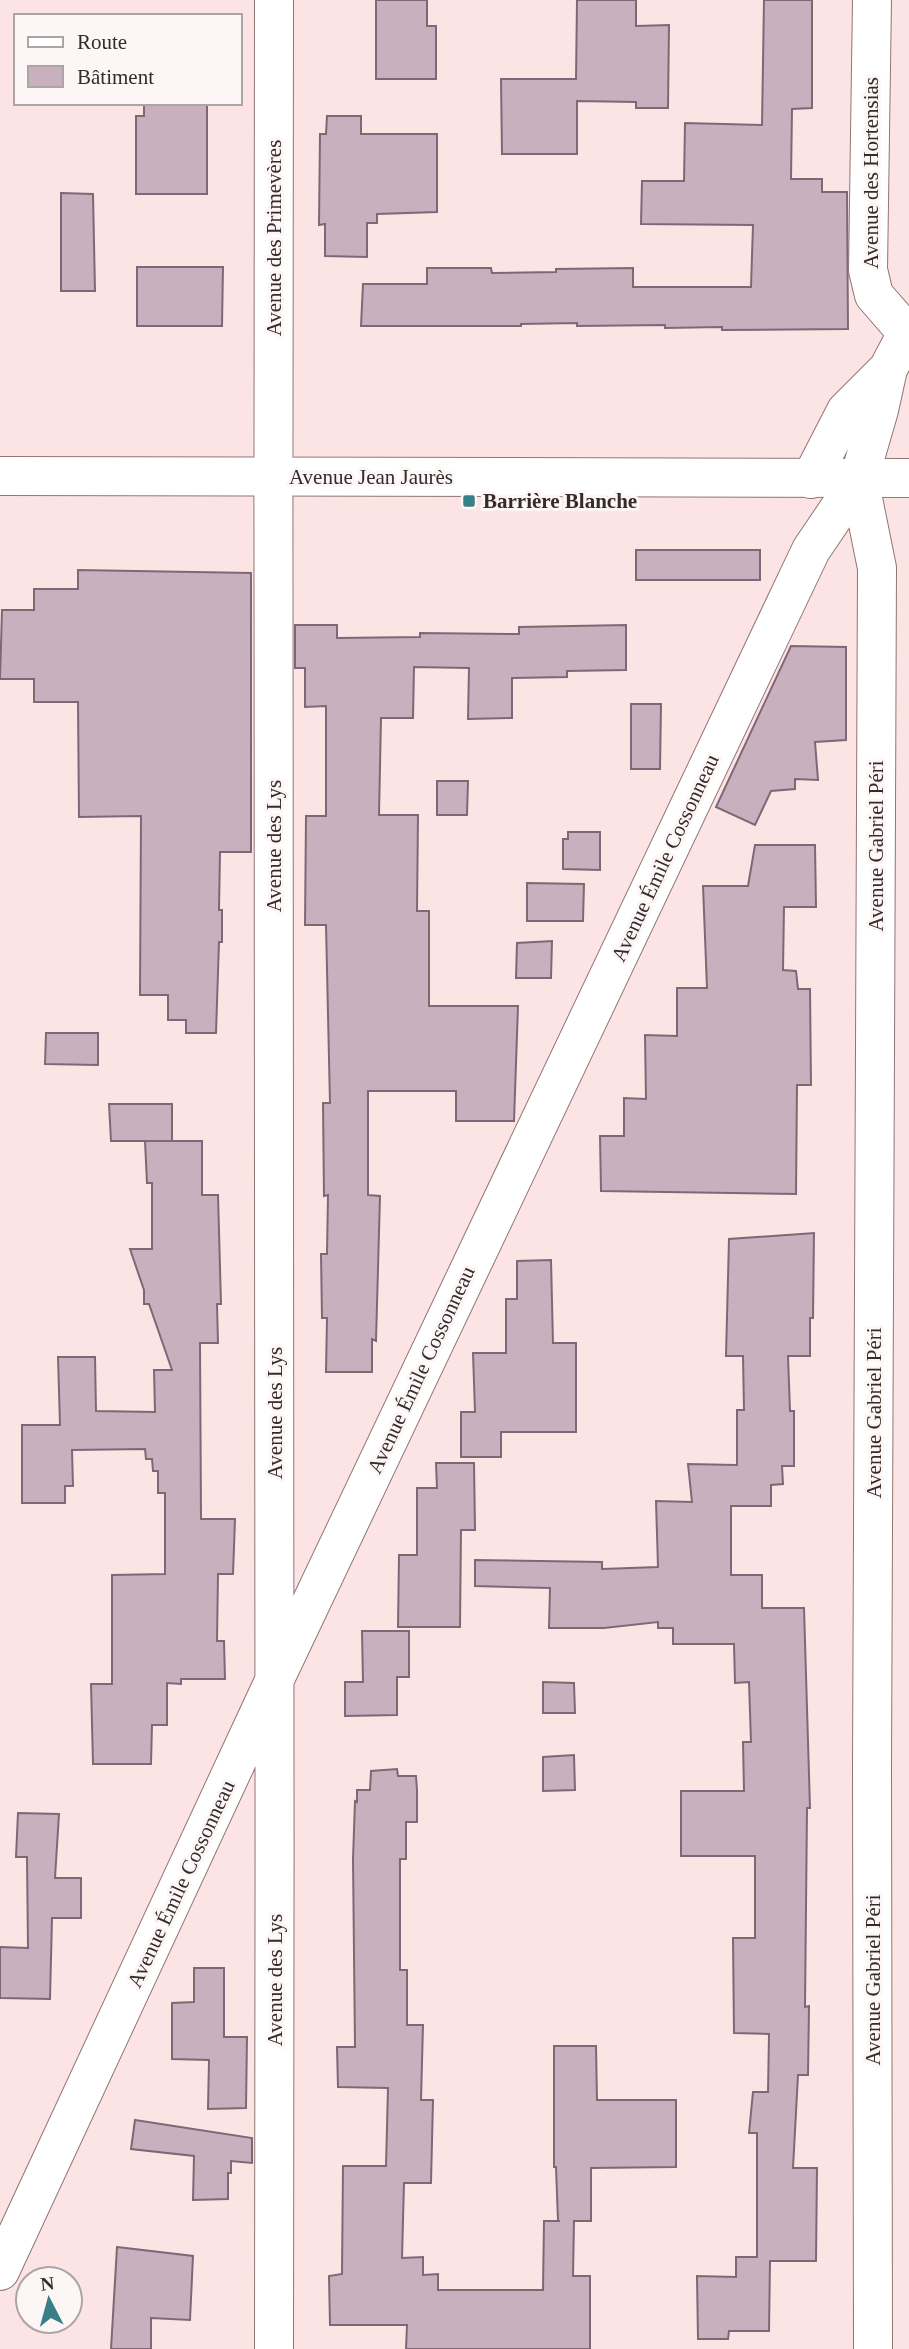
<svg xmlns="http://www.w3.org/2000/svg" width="909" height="2349" font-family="'Times New Roman',serif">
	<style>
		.building { fill: #c9b0bf; stroke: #7f6876; stroke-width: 2 }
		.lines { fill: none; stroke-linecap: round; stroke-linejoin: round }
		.minor-casing { stroke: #907575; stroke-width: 40 }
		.major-casing { stroke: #907575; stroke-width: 40 }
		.minor { stroke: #fff; stroke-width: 38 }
		.major { stroke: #fff; stroke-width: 38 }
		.poi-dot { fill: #388087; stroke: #fdf6f6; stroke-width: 2.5 }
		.labels { text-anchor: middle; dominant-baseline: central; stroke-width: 6; stroke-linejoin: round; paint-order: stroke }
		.street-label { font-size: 21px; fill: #362a2a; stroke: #fdf6f6 }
		.poi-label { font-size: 21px; font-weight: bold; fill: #362a2a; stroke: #fdf6f6; text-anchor: start }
	</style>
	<rect width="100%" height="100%" fill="#fde4e4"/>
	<path class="building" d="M376,0h51v26h9v53h-60z
		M577,0h59v26l33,-1 -1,83h-32v-6l-59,-1v53h-75l-1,-75h75z
		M764,0h48v108l-20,1 -1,70h31v13h25l1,137 -126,1v-3l-57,1v-3l-88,1v-3l-56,1v2h-160l2,-42h64v-16h64l1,5 64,-1v-3l77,-1v19h118l2,-62 -112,-1 1,-43h42l1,-58 77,2z
		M144,103h63v91h-71v-78h8z
		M327,116h34v18h76v78l-60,2v9h-10v34l-42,-1v-32l-6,1 1,-91h6z
		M61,193l32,1 2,97h-34z
		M137,267h86l-1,59h-85z
		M636,550h124v30h-124z
		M78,570l173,3v279h-31l-1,58h3v32h-3l-3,91h-30v-13h-18v-25h-28l1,-179 -62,1 -1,-115h-44v-23h-34l2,-69h32v-21h44z
		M295,625h42v13l83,-1v-4l99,1v-7l107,-2v45l-59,1v6l-55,1v40l-44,1 1,-51 -55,-1 -1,51h-32l-2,97h39l-1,96h12v95h89l-4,115h-58v-30h-88v104l12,1 -4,145 -4,-2v33h-46l1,-54h-5l-1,-64h6l1,-59 -4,1 -1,-93h7l-4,-178h-21l1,-109h20v-110l-21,1v-39h-10z
		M791,646l55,1v93l-31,2 3,38 -23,-1v10l-24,2 -16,34 -39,-18z
		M631,704h30l-1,65h-29z
		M437,781h31l-1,34h-30z
		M568,832h32v38l-37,-1v-30h5z
		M755,845h60l1,62h-32l-1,63 13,1 2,18h12l1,96h-14l-1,109 -195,-3 -1,-55h24v-38l22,1 -1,-64 32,1v-48h30l-4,-102h45z
		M527,883l57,1 -1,37h-56z
		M552,941l-1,37h-35l1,-35z
		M46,1033h52v32l-53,-1z
		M109,1104h63v37h-61z
		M145,1141h57v54h16l3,109h-4l1,39h-18l1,176h34l-2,55h-15l-1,67h7l1,38h-44v5l-14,-1v42h-15l-1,39h-58l-2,-80h21v-109l53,-1v-81h-7v-22h-5l-1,-12h-6l-1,-10 -73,1 1,36h-8v17h-43v-78h38l-2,-68h37l1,54 59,1 -1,-42h18l-23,-66h-5v-14l-14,-41h22v-66h-5z
		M814,1233l-1,85h-3v38h-22l2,55h4v55h-12l1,18 -12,1v21h-40v69h31v33h42l6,200h-3l-2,199 4,-1 -1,69h-10l-5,93h24l-1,93h-46l-1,70h-40l-1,8h-30l-1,-63 39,1v-20h21v-124h-8l4,-41h15l1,-58 -35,-1 -1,-95h22v-82h-74v-65h63l-1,-49h8l-2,-60 -14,1 -1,-39h-61v-16h-15v-6l-54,6h-55l1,-40 -75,-2v-26l127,2v7l56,-2 -2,-66 36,1 -4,-38 49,1v-55h7l-1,-54h-17l3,-117z
		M551,1260l2,83h23v89h-75v25h-40v-45h14l-2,-59h33v-54h11v-38z
		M436,1463h38l1,67h-14l-1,97h-62l1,-72h18v-67h20z
		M362,1631h47v46h-12v38l-52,1v-34h18z
		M543,1682l31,1 1,30h-32z
		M574,1755l1,35 -32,1v-34z
		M397,1769l1,7h18l1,14v32h-11v37h-6v111h7v55h16l-2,75h12l-2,83h-27l-2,75 21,-1v18l15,-1v16h105l1,-69h16h-2l-2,-54h-2v-121h42l1,54h79v67l-85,1v53h-17l-1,55h17v73h-184l1,-24h-77l-1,-49 13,-2 1,-108h43l2,-78 -50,-1 -1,-40h18l-2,-188 2,-58 2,1v-12h13l1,-19z
		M18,1813l41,1 -4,64h26v40h-29l-2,81 -50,-1v-51l28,1 -1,-91h-11z
		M194,1968h30v69h23l-1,71 -38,1 1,-49 -37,-1v-56l22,-1z
		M135,2120l117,18v25l-21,-2v12h-3v26l-35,1 1,-44 -63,-7z
		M117,2247l76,9 -3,64 -39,-2v31h-40z"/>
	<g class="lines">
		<defs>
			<path id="minor" d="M274,0c-2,783 2,1566 0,2349
				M872,0l-4,270 6,25 33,38
				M811,479l35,-68 42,-42
				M859,479l18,89 -5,1201 1,580
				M0,2271l274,-590 537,-1131 48,-71 20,-69 9,-41 21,-40"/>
			<path id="major" d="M0,476l909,2"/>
		</defs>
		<use href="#minor" class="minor-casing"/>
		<use href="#major" class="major-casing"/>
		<use href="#minor" class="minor"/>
		<use href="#major" class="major"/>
	</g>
	<rect class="poi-dot" x="462" y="494" width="14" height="14" rx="3.5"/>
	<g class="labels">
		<g class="street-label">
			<text transform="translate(871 173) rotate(-90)">Avenue des Hortensias</text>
			<text transform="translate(274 238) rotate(-90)">Avenue des Primevères</text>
			<text x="371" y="477">Avenue Jean Jaurès</text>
			<text transform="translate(274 846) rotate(-90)">Avenue des Lys</text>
			<text transform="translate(876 846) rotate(-90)">Avenue Gabriel Péri</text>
			<text transform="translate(665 858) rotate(-65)">Avenue Émile Cossonneau</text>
			<text transform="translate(421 1370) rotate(-65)">Avenue Émile Cossonneau</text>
			<text transform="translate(275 1413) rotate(-90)">Avenue des Lys</text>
			<text transform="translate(874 1413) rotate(-90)">Avenue Gabriel Péri</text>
			<text transform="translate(181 1884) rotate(-65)">Avenue Émile Cossonneau</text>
			<text transform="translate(275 1980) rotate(-90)">Avenue des Lys</text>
			<text transform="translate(873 1980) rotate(-90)">Avenue Gabriel Péri</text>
		</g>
		<g class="poi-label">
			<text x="483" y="501">Barrière Blanche</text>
		</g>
	</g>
	<rect x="14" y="14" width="228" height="91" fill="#fdf6f6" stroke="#ada4a4" stroke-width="2"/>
	<rect x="28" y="37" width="35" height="10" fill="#ffffff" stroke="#ada4a4" stroke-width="2"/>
	<text x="77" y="49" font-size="21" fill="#362a2a">Route</text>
	<rect x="28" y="66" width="35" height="21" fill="#c9b0bf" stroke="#ada4a4" stroke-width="2"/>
	<text x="77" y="84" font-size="21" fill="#362a2a">Bâtiment</text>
	<g transform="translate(49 2300) rotate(354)"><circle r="33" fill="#fdf6f6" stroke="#ada4a4" stroke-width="2"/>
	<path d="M0-5L12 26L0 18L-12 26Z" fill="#388087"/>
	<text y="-10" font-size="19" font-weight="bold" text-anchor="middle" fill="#362a2a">N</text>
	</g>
</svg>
